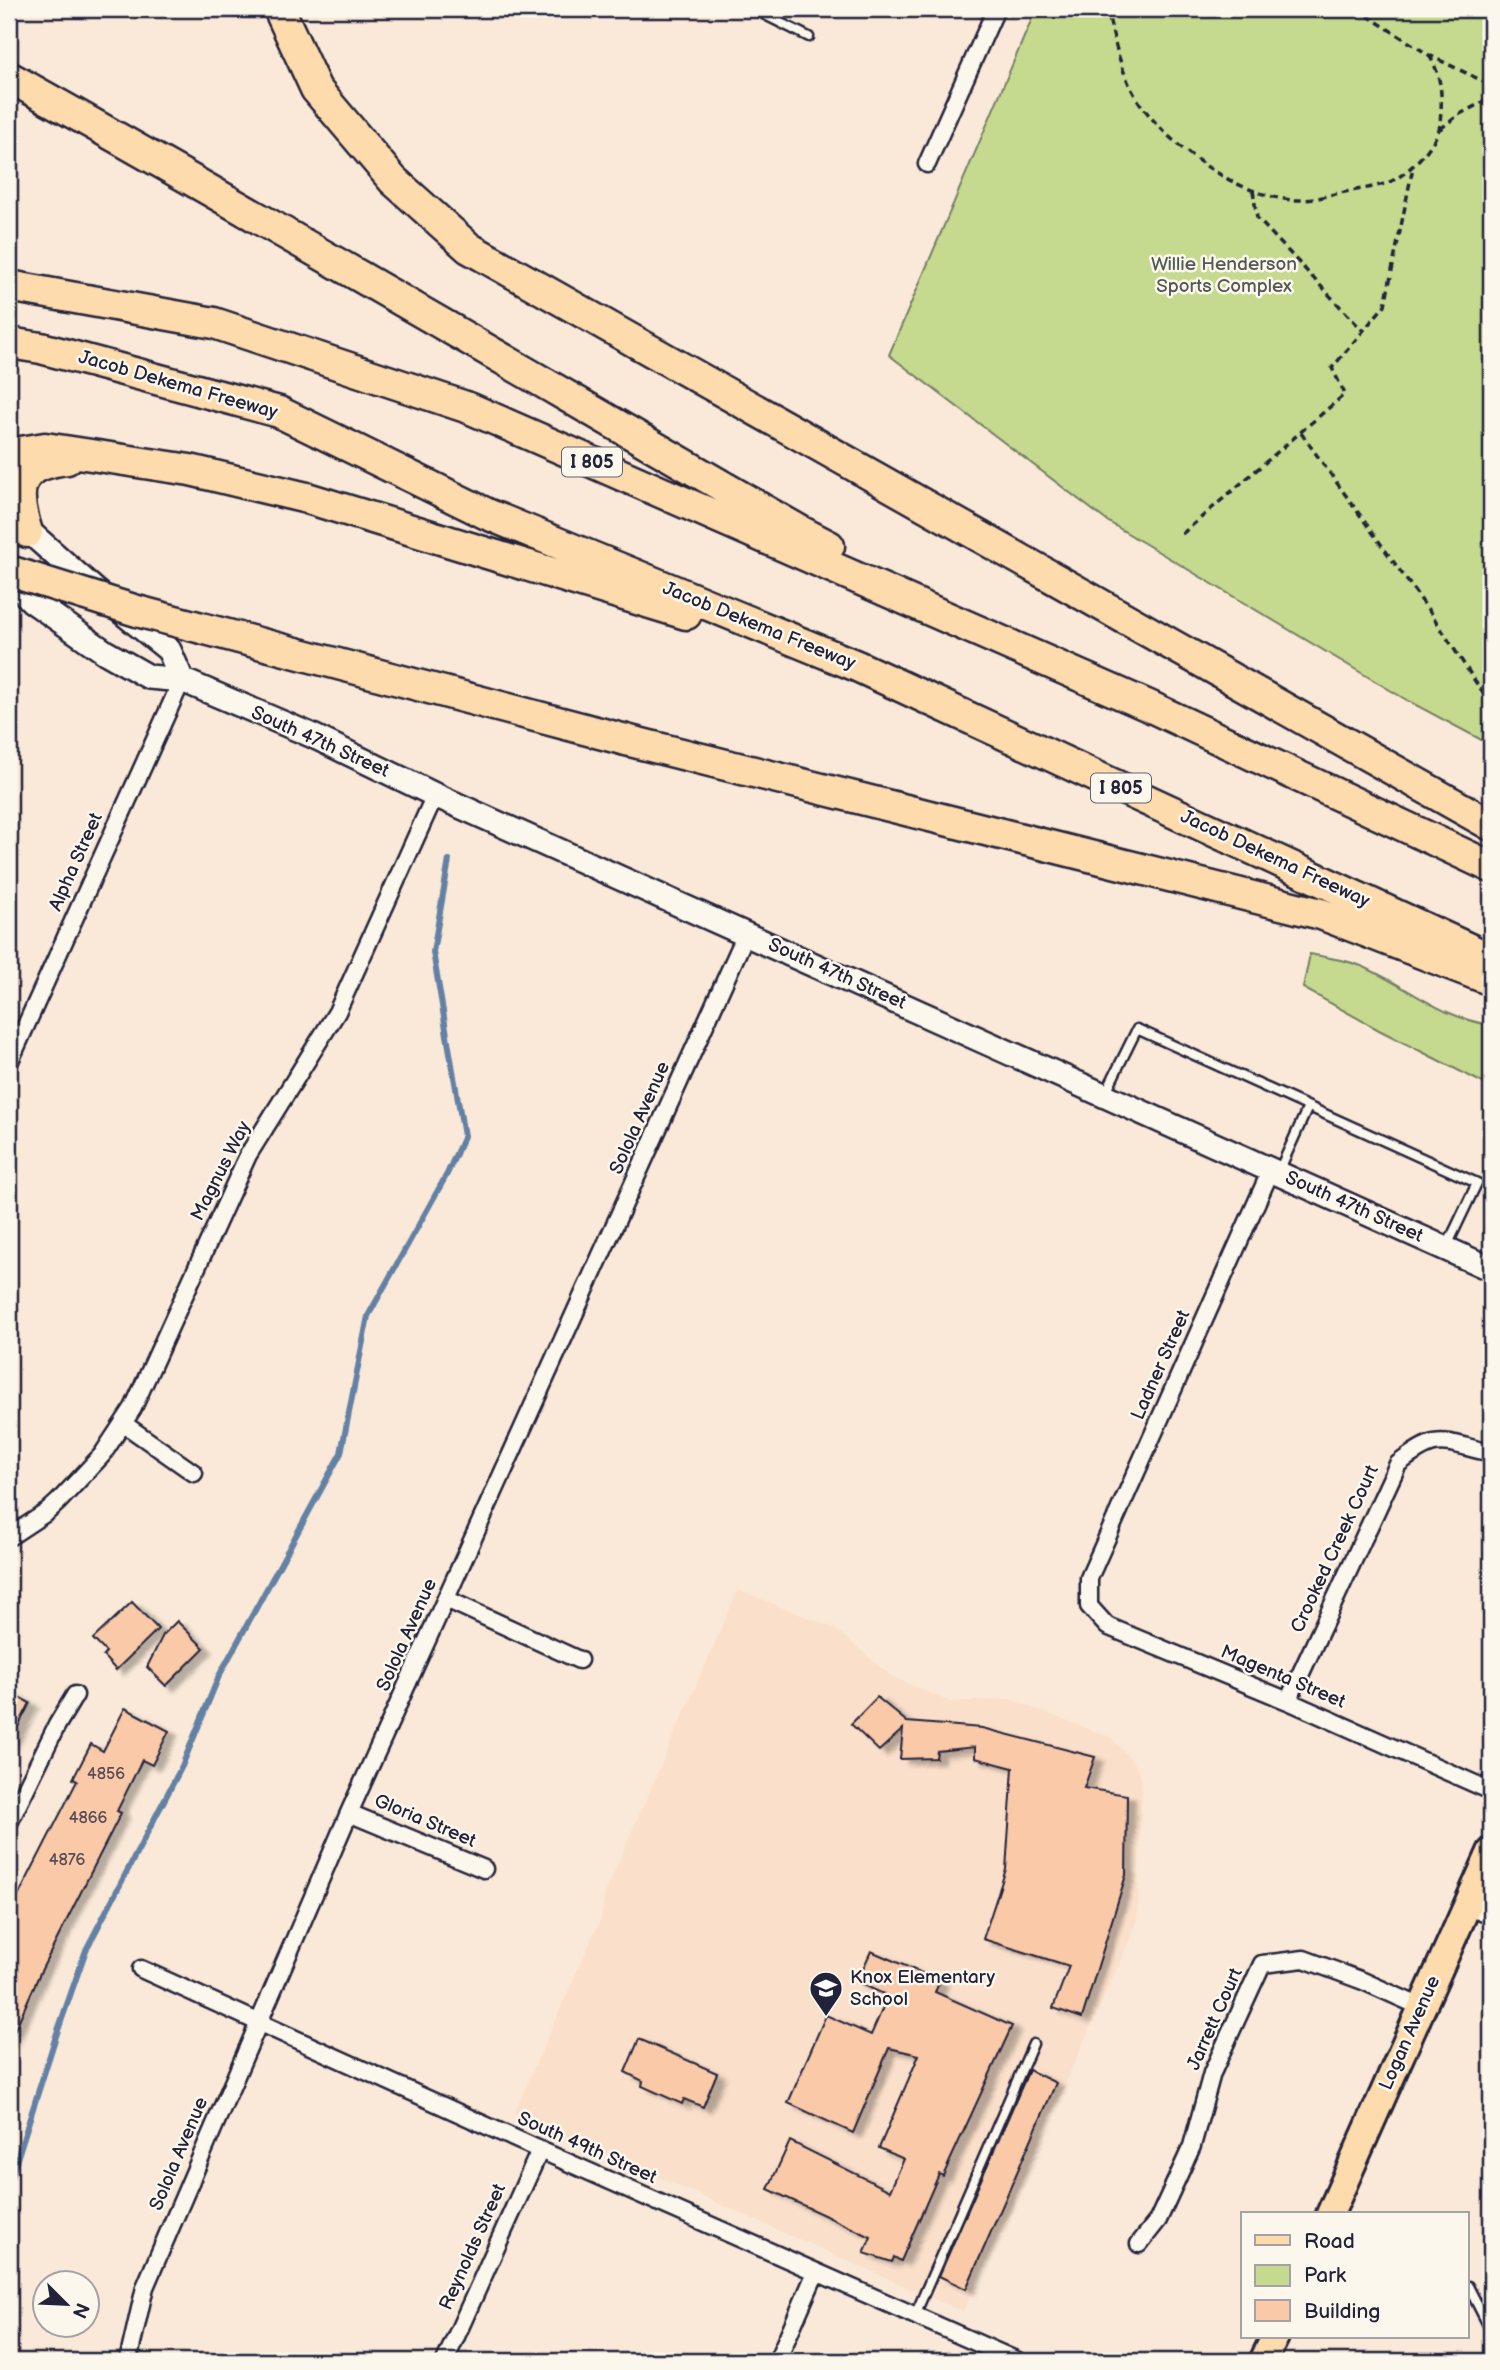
<svg xmlns="http://www.w3.org/2000/svg" width="1500" height="2370" font-family="'Balsamiq Sans',sans-serif">
	<style>
		.built { fill: #fadfca }
		.green { fill: #c5da8f; stroke: #747e65; stroke-width: 2 }
		.lines { fill: none; stroke-linecap: round; stroke-linejoin: round }
		.stream { stroke: #6381a5; stroke-width: 6 }
		.building { fill: #f9c9a8; stroke: #22223b; stroke-width: 2; filter: url(#shadow) }
		.lane-casing { stroke: #22223b; stroke-width: 13 }
		.street-casing { stroke: #22223b; stroke-width: 21 }
		.secondary-casing { stroke: #22223b; stroke-width: 28 }
		.primary-casing { stroke: #22223b; stroke-width: 32 }
		.highway-casing { stroke: #22223b; stroke-width: 35 }
		.path { stroke: #22223b; stroke-width: 3.5; stroke-dasharray: 7 5; stroke-linecap: butt }
		.lane { stroke: #fbf7ec; stroke-width: 8 }
		.street { stroke: #fbf7ec; stroke-width: 16 }
		.secondary { stroke: #fbf7ec; stroke-width: 23 }
		.primary { stroke: #fedbac; stroke-width: 26 }
		.highway { stroke: #fedbac; stroke-width: 30 }
		.highway-bridge-casing { stroke: #22223b; stroke-width: 35; stroke-linecap: butt }
		.highway-bridge { stroke: #fedbac; stroke-width: 30 }
		.labels { text-anchor: middle; dominant-baseline: central; stroke-width: 5; stroke-linejoin: round; paint-order: stroke }
		.number-label { font-size: 16px; fill: #584c56 }
		.shield { fill: #fbf7ec; stroke: #636270; stroke-width: 2 }
		.shield-label { font-size: 18px; font-weight: bold; fill: #22223b }
		.park-label { font-size: 19px; fill: #535954; stroke: #fbf7ec }
		.street-label { font-size: 19px; fill: #22223b; stroke: #fbf7ec }
		.poi-label { font-size: 19px; fill: #22223b; stroke: #fbf7ec; text-anchor: start }
	</style>
	<defs>
		<filter id="shadow"><feDropShadow dx="8" dy="4.5" stdDeviation="2" flood-color="#0004"/></filter>
	</defs>
	<rect width="100%" height="100%" fill="#fae9d8"/>
	<filter id="ink" filterUnits="userSpaceOnUse"><feTurbulence type="fractalNoise" baseFrequency=".0143" numOctaves="2"/><feDisplacementMap in="SourceGraphic" scale="14" xChannelSelector="R" yChannelSelector="G"/><feConvolveMatrix kernelMatrix="1 2 1 2 8 2 1 2 1" color-interpolation-filters="sRGB"/></filter>
	<g filter="url(#ink)">
		<path class="built" d="M738,1590l96,38 57,48 59,26 59,-3 103,39 24,28 6,13 -5,144 -174,389 -449,-199 87,-195 4,-25z"/>
		<path class="green" d="M1036,9h455v736l-81,-43 -303,-181 -218,-166z
			M1310,954c18,4 41,6 58,15 43,20 74,49 123,56v62l-112,-57 -76,-42z"/>
		<g class="lines">
			<path class="stream" d="M9,2184l47,-148 30,-86 96,-184 37,-90 122,-223 27,-137 79,-142 17,-38 -31,-184 16,-92"/>
		</g>
		<path class="building" d="M132,1602l26,27 -42,41 -13,-14 3,-4 -13,-13z
			M177,1621l27,27 -38,38 -19,-19 16,-32z
			M9,1692l21,11 -21,41z
			M877,1697l30,25 75,6 113,29 -11,31 43,7 -1,80 -44,143 -29,-10 16,-42 -86,-27 23,-70 7,-101 -38,-10v-11l-38,4 -1,7 -36,1 3,-30 -24,22 -28,-27z
			M125,1708l44,23 -17,34 -10,-5 -25,51 4,2 -81,160 -31,70v-129l68,-133 -4,-2 18,-35 12,7z
			M871,1951l69,30 -5,11 77,34 -69,150 -4,-2 -38,87 -7,-4 -2,5 -28,-9 7,-16 -103,-48 22,-48 100,50 14,-32 -25,-11 40,-93 -30,-7 -36,85 -65,-30 38,-88 45,20 17,-39 -31,-14z
			M639,2039l78,34 -14,34 -19,-8 -2,5 -40,-18 1,-5 -18,-9z
			M1029,2070l27,13 -90,206 -27,-13z"/>
		<g class="lines">
			<defs>
				<path id="lane" d="M760,9l5,6 44,22
					M1105,1094l32,-65 340,154 -30,63
					M1279,1171l29,-64
					M1468,2286l23,45
					M915,2315l118,-271"/>
				<path id="street" d="M927,164l69,-155
					M9,1063l173,-383
					M1271,1170l-182,408v28l18,20 181,75 203,90
					M124,1424l70,49
					M9,1537l38,-25 11,-10 44,-47 31,-47 115,-253 89,-143 98,-217
					M446,1599l133,61
					M1288,1701l110,-237c40,-31 42,-23 89,-12
					M349,1813l135,56
					M9,1823l48,-98 18,-30
					M1468,1906l23,10
					M141,1969l399,181 478,211
					M1139,2244l19,-24 34,-74 20,-73 50,-109 42,-5 59,22 58,26
					M128,2361l17,-74 204,-474 397,-879
					M445,2361l95,-211
					M777,2361l39,-89"/>
				<path id="secondary" d="M15,519l81,72 73,59 13,30
					M9,577l23,24 73,51 44,25 33,3 131,56 122,59 1056,474"/>
				<path id="primary" d="M1330,2214l161,-362
					M1263,2361l12,-24"/>
				<path id="highway" d="M279,9l37,80 77,91 76,68 1022,577
					M9,77c266,148 527,302 791,454l29,15
					M9,286l205,37 255,85 682,299 340,160
					M9,343l32,5 238,64 208,102 370,152 634,293
					M9,454l36,-6 145,22 117,28 379,116
					M27,532c-14,-44 -11,-67 40,-73
					M626,740l695,174 170,66"/>
			</defs>
			<use href="#lane" class="lane-casing"/>
			<use href="#street" class="street-casing"/>
			<use href="#secondary" class="secondary-casing"/>
			<use href="#primary" class="primary-casing"/>
			<use href="#highway" class="highway-casing"/>
			<path class="path" d="M1107,9c6,26 12,56 25,81 27,51 111,113 171,110 12,0 25,-5 37,-7 15,-3 32,-5 47,-10 18,-6 44,-33 51,-51 3,-7 2,-14 3,-21 1,-21 -1,-38 -12,-56
				M1357,9l72,46 62,30
				M1440,129l20,-15 21,-11 10,-9
				M1253,190l4,28 106,113
				M1301,433l133,185 54,83 3,1
				M1182,534l163,-140 -13,-26 53,-63 28,-138"/>
			<use href="#lane" class="lane"/>
			<use href="#street" class="street"/>
			<use href="#secondary" class="secondary"/>
			<use href="#primary" class="primary"/>
			<use href="#highway" class="highway"/>
			<defs>
				<path id="highway-bridge" d="M9,571l128,40 489,129"/>
			</defs>
			<use href="#highway-bridge" class="highway-bridge-casing"/>
			<use href="#highway-bridge" class="highway-bridge"/>
		</g>
	</g>
	<defs>
		<symbol id="school-pin" viewBox="-11 -11 22 30"><path d="M0 17L-7.5 6A9.5 9.5 0 1 1 7.5 6Z" fill="#22223b" stroke="#fbf7ec"/><path d="M0-5L7-2L0 1L-7-2ZM-4 1L0 2.5L4 1V4Q0 6-4 4Z" fill="#fff"/></symbol>
	</defs>
	<g fill-rule="evenodd">
		<use href="#school-pin" x="807" y="1969" width="38" height="52"/>
	</g>
	<g class="labels">
		<g class="number-label">
			<text x="106" y="1774">4856</text>
			<text x="88" y="1818">4866</text>
			<text x="67" y="1860">4876</text>
		</g>
		<g class="shield">
			<rect x="562" y="447.5" width="60" height="29" rx="5"/>
			<rect x="1091" y="773.5" width="60" height="29" rx="5"/>
		</g>
		<g class="shield-label">
			<text x="592" y="462">I 805</text>
			<text x="1121" y="788">I 805</text>
		</g>
		<g class="park-label">
			<text x="1224" y="264">Willie Henderson<tspan x="1224" dy="22">Sports Complex</tspan></text>
		</g>
		<g class="street-label">
			<text transform="translate(178 385) rotate(16)">Jacob Dekema Freeway</text>
			<text transform="translate(759 626) rotate(22)">Jacob Dekema Freeway</text>
			<text transform="translate(320 742) rotate(24)">South 47th Street</text>
			<text transform="translate(1275 859) rotate(25)">Jacob Dekema Freeway</text>
			<text transform="translate(76 862) rotate(-66)">Alpha Street</text>
			<text transform="translate(837 974) rotate(24)">South 47th Street</text>
			<text transform="translate(640 1118) rotate(-66)">Solola Avenue</text>
			<text transform="translate(221 1171) rotate(-63)">Magnus Way</text>
			<text transform="translate(1354 1207) rotate(24)">South 47th Street</text>
			<text transform="translate(1161 1365) rotate(-66)">Ladner Street</text>
			<text transform="translate(1335 1549) rotate(-65)">Crooked Creek Court</text>
			<text transform="translate(407 1635) rotate(-66)">Solola Avenue</text>
			<text transform="translate(1283 1677) rotate(23)">Magenta Street</text>
			<text transform="translate(425 1821) rotate(23)">Gloria Street</text>
			<text transform="translate(1215 2019) rotate(-66)">Jarrett Court</text>
			<text transform="translate(1410 2033) rotate(-66)">Logan Avenue</text>
			<text transform="translate(587 2148) rotate(24)">South 49th Street</text>
			<text transform="translate(179 2154) rotate(-67)">Solola Avenue</text>
			<text transform="translate(473 2247) rotate(-66)">Reynolds Street</text>
		</g>
		<g class="poi-label">
			<text x="850" y="1977">Knox Elementary<tspan x="850" dy="22">School</tspan></text>
		</g>
	</g>
	<rect width="1500" height="2370" fill="none" stroke="#fbf7ec" stroke-width="35"/>
	<rect x="18" y="18" width="1465" height="2335" fill="none" stroke="#22223b" stroke-width="2.5" filter="url(#ink)"/>
	<rect x="1241" y="2212" width="228" height="126" fill="#fbf7ec" stroke="#a4a2a5" stroke-width="2"/>
	<rect x="1255" y="2235" width="35" height="10" fill="#fedbac" stroke="#a4a2a5" stroke-width="2"/>
	<text x="1304" y="2248" font-size="21" fill="#22223b">Road</text>
	<rect x="1255" y="2265" width="35" height="21" fill="#c5da8f" stroke="#a4a2a5" stroke-width="2"/>
	<text x="1304" y="2282" font-size="21" fill="#22223b">Park</text>
	<rect x="1255" y="2300" width="35" height="21" fill="#f9c9a8" stroke="#a4a2a5" stroke-width="2"/>
	<text x="1304" y="2318" font-size="21" fill="#22223b">Building</text>
	<g transform="translate(66 2304) rotate(114)"><circle r="33" fill="#fbf7ec" stroke="#a4a2a5" stroke-width="2"/>
	<path d="M0-5L12 26L0 18L-12 26Z" fill="#22223b"/>
	<text y="-10" font-size="19" font-weight="bold" text-anchor="middle" fill="#22223b">N</text>
	</g>
</svg>
